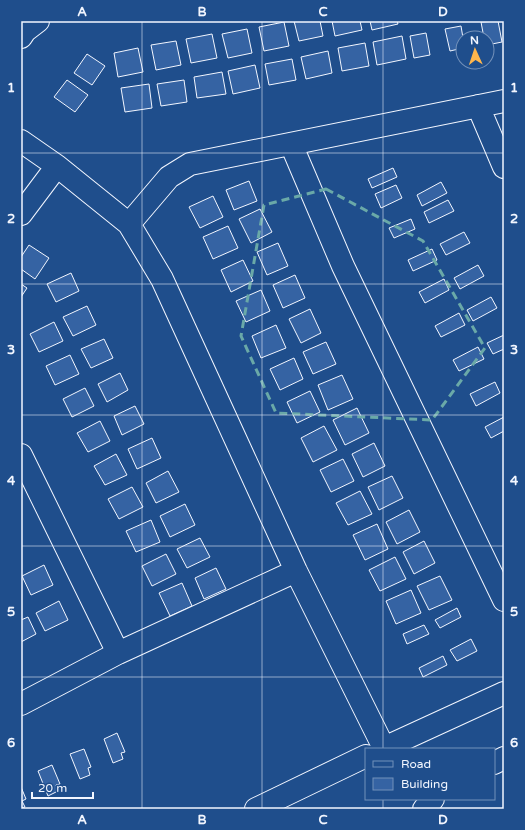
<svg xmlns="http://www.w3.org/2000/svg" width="525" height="830" font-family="'Varela Round',sans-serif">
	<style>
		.building { fill: #3563a3; stroke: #f2f6ff }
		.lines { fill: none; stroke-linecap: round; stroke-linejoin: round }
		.minor-casing { stroke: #f2f6ff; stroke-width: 24 }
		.minor { stroke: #1f4e8c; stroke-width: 22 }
		.marked { fill: none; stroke: #6aa9a8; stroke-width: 3; stroke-dasharray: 8 5; stroke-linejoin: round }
		.grid { fill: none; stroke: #f2f6ff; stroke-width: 1; stroke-opacity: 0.55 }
		.neatline { fill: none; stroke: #f2f6ff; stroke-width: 1.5 }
		.grid-label { font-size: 13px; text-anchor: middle; font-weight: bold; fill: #f2f6ff }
	</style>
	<rect width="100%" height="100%" fill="#1f4e8c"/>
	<path class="building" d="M294,21h26l3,15 -24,5z
		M332,21h28l2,9 -27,6z
		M370,21h27l1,3 -26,6z
		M498,21l4,21 -15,3v-7h-3l-3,-16z
		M284,22l5,24 -25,5 -5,-24z
		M461,26l2,12v10l-13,3 -5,-22z
		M247,29l5,24 -24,5 -6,-24z
		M426,33l4,22 -16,3 -4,-22z
		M212,34l5,24 -26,5 -5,-24z
		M402,36l4,23 -29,6 -4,-23z
		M176,41l5,24 -25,5 -5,-25z
		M365,43l4,23 -27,5 -4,-23z
		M138,48l5,24 -25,5 -4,-24z
		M328,51l4,22 -26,6 -5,-22z
		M87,54l18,12 -13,19 -18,-12z
		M292,59l4,21 -27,5 -4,-21z
		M255,65l5,23 -27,6 -5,-23z
		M222,72l4,22 -29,4 -3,-21z
		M67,80l21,15 -13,17 -21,-15z
		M184,80l3,22 -26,4 -4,-22z
		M149,84l3,24 -27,4 -4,-24z
		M393,168l4,9 -25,11 -4,-9z
		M249,181l8,20 -23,9 -8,-20z
		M441,182l6,11 -25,13 -5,-11z
		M396,185l6,13 -21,10 -6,-14z
		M213,196l10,21 -23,11 -11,-21z
		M448,200l6,11 -25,12 -5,-11z
		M260,209l12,23 -21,11 -12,-24z
		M411,219l4,10 -21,9 -5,-10z
		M228,226l10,22 -25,11 -10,-22z
		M464,232l6,11 -24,12 -6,-11z
		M278,243l10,23 -21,9 -10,-23z
		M29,245l20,13 -14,21 -14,-10v-12z
		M432,249l5,11 -24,11 -5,-11z
		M243,260l10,21 -22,11 -10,-22z
		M478,265l6,11 -24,13 -6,-11z
		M71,273l8,18 -23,11 -9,-18z
		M295,275l10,23 -22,10 -10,-23z
		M444,279l5,11 -24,13 -6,-11z
		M21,284l6,4 -6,9z
		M261,290l9,21 -24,11 -10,-21z
		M491,297l6,11 -24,13 -6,-11z
		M87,306l9,19 -23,11 -10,-19z
		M310,309l11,24 -20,10 -12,-24z
		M459,313l6,12 -24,12 -6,-11z
		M54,322l9,19 -24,11 -9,-18z
		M276,325l10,23 -25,10 -9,-22z
		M504,335v14l-11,5 -6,-11z
		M104,339l9,19 -22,10 -10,-19z
		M326,342l10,22 -23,10 -10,-22z
		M478,347l6,12 -25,12 -6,-11z
		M70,355l9,19 -24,11 -9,-19z
		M294,358l9,21 -23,11 -10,-21z
		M120,373l8,17 -21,12 -9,-18z
		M342,375l11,24 -25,11 -10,-25z
		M495,382l5,11 -24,13 -6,-12z
		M85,388l9,18 -22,11 -9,-18z
		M310,391l10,21 -23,11 -10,-21z
		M135,406l9,18 -22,11 -8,-19z
		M357,408l12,25 -24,12 -12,-25z
		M504,417v14l-13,7 -6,-11z
		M100,421l10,20 -22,11 -11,-19z
		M324,426l13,24 -24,12 -12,-24z
		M152,438l9,20 -24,11 -9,-20z
		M374,443l11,23 -22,11 -11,-23z
		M116,454l11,21 -22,10 -11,-19z
		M343,459l11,22 -23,11 -11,-22z
		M168,471l11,21 -23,11 -10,-20z
		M392,476l11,22 -24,12 -11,-23z
		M132,487l11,20 -24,12 -11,-20z
		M360,491l12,23 -24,11 -12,-22z
		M185,504l10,21 -25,12 -10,-21z
		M409,510l11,22 -23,12 -11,-22z
		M151,520l9,22 -24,10 -10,-21z
		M377,524l11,25 -23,11 -12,-25z
		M200,538l10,19 -23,11 -10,-19z
		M424,541l11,22 -21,11 -11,-22z
		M166,554l10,20 -24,12 -10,-20z
		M395,557l11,22 -26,12 -11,-21z
		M44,565l9,20 -22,10 -9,-19z
		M216,568l10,21 -22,10 -9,-21z
		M440,576l12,24 -23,10 -12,-24z
		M182,583l10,23 -22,10 -11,-23z
		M411,590l10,23 -25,11 -10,-23z
		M59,601l9,19 -23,11 -9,-18z
		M457,608l4,9 -21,11 -5,-8z
		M28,617l8,17 -15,8v-22z
		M424,625l5,9 -22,10 -4,-10z
		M471,639l6,12 -20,10 -7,-11z
		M443,656l4,9 -24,12 -4,-9z
		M117,733l8,19 -4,1 2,6 -10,4 -9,-24z
		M84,749l7,18 -3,1 2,7 -10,4 -10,-25z
		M52,765l8,19 -4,1 2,6 -10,5 -10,-25z
		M21,787l5,12 -4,2 3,6 -4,1z"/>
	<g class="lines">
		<defs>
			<path id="minor" d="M21,37l4,-6 13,-10
				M478,106l26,61
				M21,141l36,25 72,58 33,55 134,292 88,177
				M291,144l52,122 161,334
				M21,214l36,-48
				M129,224l40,-47 21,-13 314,-63
				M21,455l97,198
				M21,704l97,-51 178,-82
				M382,749l122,-56
				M494,763l10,-5
				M256,809l110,-53
				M424,809l9,-10"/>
		</defs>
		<use href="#minor" class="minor-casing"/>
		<use href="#minor" class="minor"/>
	</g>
	<path class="marked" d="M326,189l97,52 62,107 -53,72 -156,-7 -35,-77 23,-131z"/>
	<path class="grid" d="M142,21v788M262,21v788M383,21v728M21,153h483M21,284h483M21,415h483M21,546h483M21,677h483M383,799v10"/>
	<rect width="525" height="830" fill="none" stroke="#1f4e8c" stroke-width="44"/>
	<rect x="365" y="748" width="130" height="52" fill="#1f4e8c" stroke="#7391ba"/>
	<rect x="373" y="761" width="20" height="6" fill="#1f4e8c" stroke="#7391ba"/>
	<text x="401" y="768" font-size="12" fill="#f2f6ff">Road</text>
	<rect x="373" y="778" width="20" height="12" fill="#3563a3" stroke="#7391ba"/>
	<text x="401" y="788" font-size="12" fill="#f2f6ff">Building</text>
	<g transform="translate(475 50) rotate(357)"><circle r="19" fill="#1f4e8c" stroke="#7391ba"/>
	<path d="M0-3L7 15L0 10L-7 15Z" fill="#ffb74d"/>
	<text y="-6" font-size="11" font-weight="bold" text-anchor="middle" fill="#f2f6ff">N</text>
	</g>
	<path d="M32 792v6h61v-6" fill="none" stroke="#f2f6ff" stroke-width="2"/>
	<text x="38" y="792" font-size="12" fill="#f2f6ff" stroke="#1f4e8c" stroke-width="3" paint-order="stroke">20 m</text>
	<rect x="22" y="22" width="481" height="786" class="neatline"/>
	<g class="grid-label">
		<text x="82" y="16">A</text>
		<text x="202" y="16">B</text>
		<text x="323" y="16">C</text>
		<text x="443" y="16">D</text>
		<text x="11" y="92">1</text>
		<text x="514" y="92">1</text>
		<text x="11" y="223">2</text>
		<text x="514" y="223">2</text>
		<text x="11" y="354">3</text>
		<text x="514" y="354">3</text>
		<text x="11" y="485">4</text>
		<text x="514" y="485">4</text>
		<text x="11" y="616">5</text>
		<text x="514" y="616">5</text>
		<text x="11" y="747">6</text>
		<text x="514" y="747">6</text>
		<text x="82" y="824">A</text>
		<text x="202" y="824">B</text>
		<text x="323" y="824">C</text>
		<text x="443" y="824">D</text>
	</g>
</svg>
